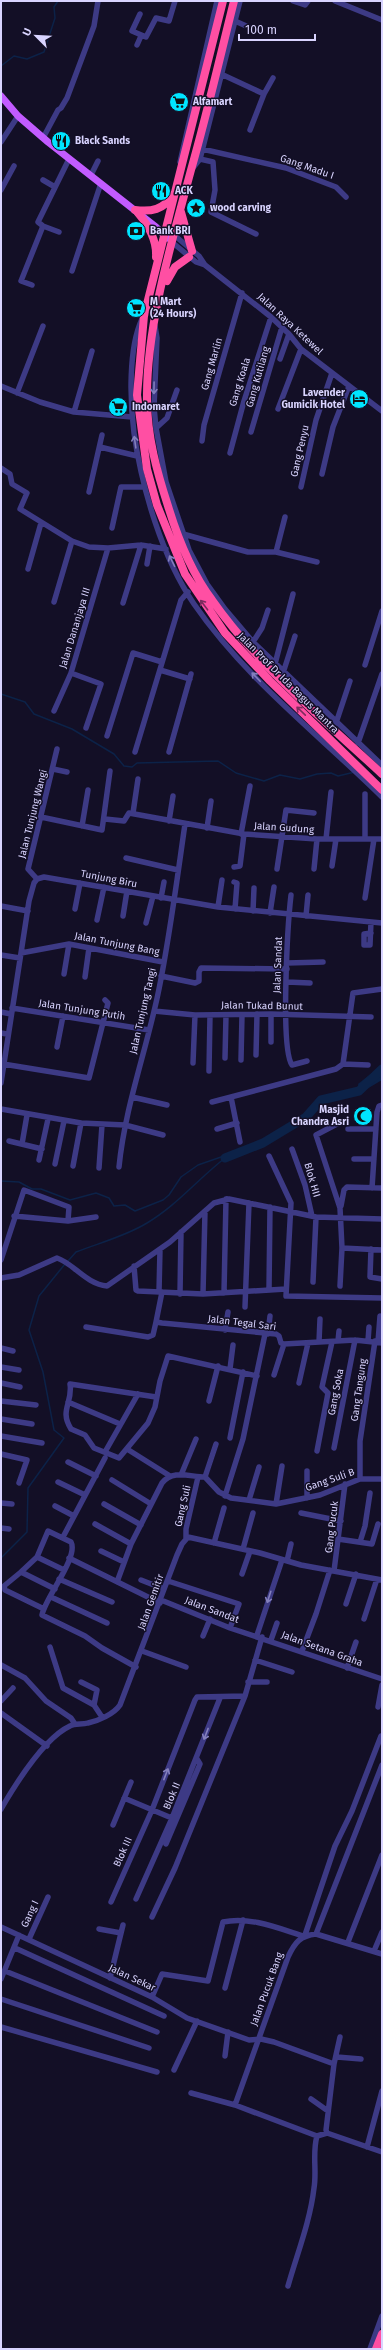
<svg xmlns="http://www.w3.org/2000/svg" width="383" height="2350" font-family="'Fira Sans',sans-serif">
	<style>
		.water { fill: #0c2248 }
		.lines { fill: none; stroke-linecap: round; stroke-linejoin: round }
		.stream { stroke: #0c2248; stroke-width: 1.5 }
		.river { stroke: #0c2248; stroke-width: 9 }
		.minor { stroke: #3d3a85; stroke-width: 5.5 }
		.major { stroke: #c25bff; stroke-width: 7 }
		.highway { stroke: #ff4fa3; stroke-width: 8 }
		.oneway { stroke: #837fbc }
		.oneway2 { stroke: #7d2c5e }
		.labels { text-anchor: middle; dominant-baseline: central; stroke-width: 3; stroke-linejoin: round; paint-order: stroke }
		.poi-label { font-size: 10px; font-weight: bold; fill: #d9d4ff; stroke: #130f26; text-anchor: start }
		.street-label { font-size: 10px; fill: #d9d4ff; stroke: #130f26 }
	</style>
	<rect width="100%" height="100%" fill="#130f26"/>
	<path class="water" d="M382,1065v15l-22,13 -2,-9z"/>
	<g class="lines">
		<path class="stream" d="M1,66l13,-10 13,3 17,-7 11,-34 -1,-11 4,-6
			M1,694l24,8 9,12 38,15 42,25 10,12 8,1 5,-4 81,-2 18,12 28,8 16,-6 20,4 17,-5 14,-1 7,3 17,-4
			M1,1181l18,1 13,7h9l29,11 26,-7 13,5 5,8 11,-1 10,6 28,-11 6,-5 12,-18 17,-12 23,-8 4,1
			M68,1261l8,-9c23,-9 50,-16 71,-29 29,-17 51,-44 78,-65
			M1,1558l26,-26 1,-44 36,-50 -10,-8 -11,-58 -14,-42 10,-34 26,-32"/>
		<path class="river" d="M225,1158l38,-15 43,-26 15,-17 38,-9 23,-22"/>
		<path class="minor" d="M293,1l12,4 3,-4
			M335,1l47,19
			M140,14l-8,17 14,6 10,-19 13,3 6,-20
			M235,21l18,8
			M137,45l4,-9
			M221,74l43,20 -14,36
			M264,94l9,-16
			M43,138l15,-28 3,-2 6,-10 27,-72 4,-25
			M1,142l17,-26
			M202,149l84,19 50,19 10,10
			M200,159l13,3 2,28 -4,22 45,22
			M180,162l37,-161
			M192,169l8,-10 40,-158
			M91,175l7,-14
			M43,180l12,7
			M1,190l13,-24
			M59,232l-16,-6 -5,-4 31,-63
			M174,235l25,21 6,9 66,52 18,17 12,15 81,62
			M173,243l23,19 9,3
			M72,271l29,-88
			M32,285l-11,-4 22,-55
			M142,319c-14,30 -12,83 -8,114 8,56 28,124 60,171 51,74 124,130 188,193
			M155,326l2,12 -3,69 2,21 10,54 23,68 18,34 18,25 28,33 129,123
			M280,359l9,-25
			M1,386l39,16 34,10 18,-61
			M17,393l26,-67
			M278,409l23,-60
			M74,412l58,5
			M156,428l11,-10 10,-28
			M251,432l31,-105
			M202,441l2,-16 38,-132
			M100,447l37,9
			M230,453l14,-52 27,-84
			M1,468l9,6 2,10 15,9 -7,16 52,32 17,6 19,1 33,-3 25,4
			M322,474l11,-47 16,-41
			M301,487l15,-67 16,-47
			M89,492l13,-57
			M112,528l9,-41h23
			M183,534l65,18h28l41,10
			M276,552l9,-35
			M147,564l3,-18
			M28,569l13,-46
			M54,602l18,-61
			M123,603l18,-58
			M253,642l9,-14 6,-18
			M275,664l18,-70
			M365,665l17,-54
			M160,670l30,9
			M71,673l30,11 -15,44
			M283,673l12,-37
			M54,711l17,-38 37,-125
			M336,723l14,-42
			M107,736l26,-83 29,9
			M358,743l24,-69
			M135,752l46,-152 7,-8
			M169,752l22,-78
			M53,769l14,3
			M133,813l5,-34
			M41,817l61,13 8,-59
			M105,819l19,2 5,-8 115,21 73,5h65
			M169,821l4,-25
			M82,826l6,-36
			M207,828l4,-27
			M241,834l9,-48
			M326,839l5,-47
			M365,839v-45
			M126,858l52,12
			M332,866l4,-27
			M234,867l6,-1 4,-32
			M277,869l9,-59 28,3
			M314,869l3,-30
			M37,879l-9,-10 29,-120
			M234,882l3,1 -2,26
			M291,895c-3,26 -11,153 1,170l15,-4
			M161,898l3,-16
			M365,898l9,-59
			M1,906l27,5
			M218,907l4,-27
			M75,909l5,-26
			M253,911l1,-23
			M270,913l4,-26
			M123,916l4,-25
			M306,916l2,-21
			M97,920l7,-33
			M146,923l7,-27
			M371,933l-7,1v11h6l1,-23
			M21,953l48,-9 94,18
			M1,955l19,3
			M287,963l36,-1
			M64,974l5,-30
			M161,976l34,7 4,-2v-9l2,-4 86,1
			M85,977l4,-29
			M287,982l23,1
			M12,1008l137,22
			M154,1011l41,4 76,-1 100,3
			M1,1012l10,2
			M271,1014v28
			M1,1033l6,1
			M57,1047l6,-31
			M256,1055l1,-41
			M225,1058l1,-43
			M241,1060l1,-45
			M193,1063l2,-48
			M3,1064l86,14 19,-75 -3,-3
			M343,1064l10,-71 29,-4
			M343,1064l25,1
			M209,1071l1,-56
			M1,1083l28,-182 5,-18 3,-4 7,-2 174,30 164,16
			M132,1097l35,8
			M231,1097l9,45
			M212,1102l124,-33 7,-5
			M1,1109l80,14 44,2 38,10
			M337,1124l-21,11 24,73 2,40 -2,38
			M217,1129l20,-6
			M348,1129h28
			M9,1141l33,8
			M22,1144l5,-29
			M292,1149l13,36 7,31
			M269,1156l22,47 -5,93 96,2
			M354,1159h20
			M39,1160l9,-41
			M55,1164l9,-43
			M73,1166l8,-43
			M119,1167c6,-61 28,-118 40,-178 11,-54 18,-110 26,-165
			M99,1168l3,-43
			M372,1188l5,-76 2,-6 3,-1
			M341,1206l3,-16 3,-3 35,1
			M14,1216l54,5 28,-4
			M342,1248l40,2
			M371,1249l-1,28 12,2
			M1,1260l23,-70 45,17 -1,14
			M134,1266l2,24 2,1 65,3 83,-5
			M1,1278l18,-3 38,-17c16,5 29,26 50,28l63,-44 44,-39 15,-4 87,18 66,2
			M313,1282l3,-65
			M269,1290l1,-83
			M159,1292l1,-43
			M162,1292l-6,30 6,1 114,11 3,2 2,7 3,1 71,-4 27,3
			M224,1293l2,-94
			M180,1294l1,-62
			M203,1294l2,-83
			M245,1307l4,-104
			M86,1327l62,10 5,-2 3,-13
			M225,1330l3,-18
			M268,1334l2,-18
			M338,1341l1,-10
			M368,1341l1,-14
			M319,1342l1,-23
			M378,1342l2,-26
			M1,1348l12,3
			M1,1367l18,3
			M230,1369l3,-24
			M274,1375l10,-31
			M1,1383l19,4
			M299,1383l9,-40
			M156,1397l-86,-13c3,19 -11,26 1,45l14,6 9,13 25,10 29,-35 7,-16 5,-26 8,-25 89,20
			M1,1401l35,4
			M209,1401l9,-35
			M68,1402l52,22
			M1,1419l31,5
			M1,1436l41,7
			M230,1438l13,-66
			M334,1448l21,-108
			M127,1449l43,27
			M317,1451l11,-58 -6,-6 10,-45
			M105,1452l33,-58
			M1,1454l26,6 -8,23
			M68,1462l28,14
			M307,1471v27
			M181,1475l15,-36
			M205,1477l11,-33
			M360,1479v-38l15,-100
			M112,1480l39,24
			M58,1482l27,13
			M225,1496l18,-57 22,-105
			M249,1500l10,-33
			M1,1503l11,1
			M104,1504l37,21
			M276,1504l6,-38
			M55,1506l19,10
			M301,1513l40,8
			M95,1524l36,20
			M1,1528l8,1
			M63,1537l42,-79
			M186,1538v-9l12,-52
			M338,1539l34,5 6,-20
			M360,1542l5,-16 5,-33
			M214,1543l10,-35
			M243,1549l10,-36
			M101,1551l23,11
			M37,1557l11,-26 23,11c8,15 -26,56 -29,73l43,21 17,12 34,19
			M69,1558l91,45
			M287,1561l4,-17
			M334,1571l11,-87
			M21,1572l16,-15 27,13
			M242,1574l8,-23
			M59,1579l53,23
			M141,1580l23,9
			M168,1581l71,23 -9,24
			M117,1582l14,-38 31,-61c11,-14 28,-6 43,-6l14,15 12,6 45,6 44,-9 40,-16h22
			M51,1597l56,26
			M161,1600l69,28 152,51
			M346,1604l10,-30
			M44,1609l-39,-19 -1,-4 17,-14 34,17
			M364,1619l13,-40
			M257,1635l25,-75
			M203,1636l7,-17
			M271,1640l6,-17
			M50,1647l13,41 31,17 8,12
			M142,1651l44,16
			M302,1651l14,-37 14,-44
			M255,1660l37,12
			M1,1665l24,13 21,23 25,17 4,6
			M347,1668l9,-26
			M81,1682l16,8 -3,15
			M248,1682h19
			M1,1701l12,-13
			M378,1707l4,-22
			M1,1713l46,33
			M124,1798l50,21
			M1,1809c14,-24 43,-71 69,-83 5,-3 12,-1 18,-3 10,-2 26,-9 32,-18l57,-150 5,-11 6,-7 72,16 41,12 81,15
			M113,1825l18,-43
			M166,1844l34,-80 -3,-5
			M136,1899l36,-81 48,-120
			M111,1902l41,-92 43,-110 2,-3 48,-1 17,-59
			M152,1917l23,-49 70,-172
			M1,1927l151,70 35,21 62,22 12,-1 13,3 60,22
			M99,1929l22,4
			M316,1934l66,-169
			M305,1935l30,-89 17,-35 29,-75
			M29,1939l19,-42
			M348,1942l34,-87
			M15,1948l149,68
			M374,1951l8,-19
			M5,1971l152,61
			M110,1978l13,-53
			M1,1979l18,-44
			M225,1988l18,-68
			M152,1997l10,-23 46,7 15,-59c26,-6 55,6 80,14
			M1,1999l148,49
			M1,2027l156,45
			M225,2056l3,-24
			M337,2057l24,2
			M174,2070l23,-49
			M191,2093l44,12 82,31 10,-3 55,19
			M311,2099l17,12
			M235,2105l53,-148c7,-15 12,-21 28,-23l66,20
			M327,2133l-1,-3 8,-66 6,-27
			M367,2147l15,-56
			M288,2286c9,-32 22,-64 26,-98 3,-17 -2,-35 3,-52
			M370,2349l12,-33"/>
		<path class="major" d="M1,96l17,20 30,26 108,85 11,11"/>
		<path class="highway" d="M223,1l-79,315 -7,79 10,74 10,36 28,69 40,59 45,48 112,109
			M234,1c-14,56 -27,113 -43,169 -19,71 -45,156 -44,230 0,36 10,72 21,106 10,33 23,66 44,94 47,67 111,119 170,174
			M135,210c16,2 29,0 37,-15
			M181,212l11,39
			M138,213c11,13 19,27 18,44
			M167,281l8,-14 14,-10
			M376,2349l6,-15"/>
	</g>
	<defs><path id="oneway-shaft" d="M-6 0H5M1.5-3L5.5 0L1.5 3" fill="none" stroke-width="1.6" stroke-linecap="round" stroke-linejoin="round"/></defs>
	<g class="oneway">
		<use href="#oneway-shaft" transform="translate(154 388) rotate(91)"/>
		<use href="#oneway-shaft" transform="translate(135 442) rotate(-98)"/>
		<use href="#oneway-shaft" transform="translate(172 561) rotate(-116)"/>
		<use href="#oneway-shaft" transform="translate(256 677) rotate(-134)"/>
		<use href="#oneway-shaft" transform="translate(269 1597) rotate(108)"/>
		<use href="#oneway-shaft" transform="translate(206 1734) rotate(111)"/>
		<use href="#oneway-shaft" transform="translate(166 1774) rotate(-69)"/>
	</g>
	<g class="oneway2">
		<use href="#oneway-shaft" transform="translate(204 605) rotate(-127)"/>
		<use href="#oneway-shaft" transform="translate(301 711) rotate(-136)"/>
	</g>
	<defs>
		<symbol id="supermarket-disc" viewBox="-11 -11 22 22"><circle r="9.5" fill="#00e5ff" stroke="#130f26"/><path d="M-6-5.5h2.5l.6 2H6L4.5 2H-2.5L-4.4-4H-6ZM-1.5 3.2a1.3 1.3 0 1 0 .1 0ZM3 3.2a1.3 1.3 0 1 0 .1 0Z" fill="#111"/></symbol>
		<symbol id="restaurant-disc" viewBox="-11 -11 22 22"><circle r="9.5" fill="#00e5ff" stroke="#130f26"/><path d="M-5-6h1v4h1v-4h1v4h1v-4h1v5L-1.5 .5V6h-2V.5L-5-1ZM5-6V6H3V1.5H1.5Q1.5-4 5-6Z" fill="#111"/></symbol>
		<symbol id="sight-disc" viewBox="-11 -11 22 22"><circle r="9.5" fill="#00e5ff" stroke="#130f26"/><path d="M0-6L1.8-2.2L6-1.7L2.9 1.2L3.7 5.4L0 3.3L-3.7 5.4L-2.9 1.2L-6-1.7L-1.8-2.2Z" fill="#111"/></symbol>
		<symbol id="bank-disc" viewBox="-11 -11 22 22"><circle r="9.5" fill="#00e5ff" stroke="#130f26"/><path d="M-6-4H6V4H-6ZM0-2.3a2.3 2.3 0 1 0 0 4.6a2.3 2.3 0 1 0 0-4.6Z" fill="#111"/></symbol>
		<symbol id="hotel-disc" viewBox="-11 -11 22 22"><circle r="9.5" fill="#00e5ff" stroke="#130f26"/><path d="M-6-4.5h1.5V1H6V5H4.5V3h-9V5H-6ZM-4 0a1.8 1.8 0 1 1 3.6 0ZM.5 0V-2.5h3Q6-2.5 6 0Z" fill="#111"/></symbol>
		<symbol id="mosque-disc" viewBox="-11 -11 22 22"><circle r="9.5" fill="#00e5ff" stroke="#130f26"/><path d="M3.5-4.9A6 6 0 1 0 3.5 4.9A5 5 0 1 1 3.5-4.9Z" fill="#111"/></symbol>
	</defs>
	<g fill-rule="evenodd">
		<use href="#supermarket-disc" x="168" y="91" width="22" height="22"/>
		<use href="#restaurant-disc" x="50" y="130" width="22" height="22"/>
		<use href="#restaurant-disc" x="150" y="180" width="22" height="22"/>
		<use href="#sight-disc" x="185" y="197" width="22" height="22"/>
		<use href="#bank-disc" x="125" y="220" width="22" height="22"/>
		<use href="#supermarket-disc" x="125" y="297" width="22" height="22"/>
		<use href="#hotel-disc" x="348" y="388" width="22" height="22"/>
		<use href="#supermarket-disc" x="107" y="396" width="22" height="22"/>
		<use href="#mosque-disc" x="352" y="1105" width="22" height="22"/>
	</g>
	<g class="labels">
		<g class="poi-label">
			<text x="193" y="102">Alfamart</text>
			<text x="75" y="141">Black Sands</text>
			<text x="175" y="191">ACK</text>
			<text x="210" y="208">wood carving</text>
			<text x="150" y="231">Bank BRI</text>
			<text x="150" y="302">M Mart<tspan x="150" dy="12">(24 Hours)</tspan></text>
			<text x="345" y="393" text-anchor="end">Lavender<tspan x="345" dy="12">Gumicik Hotel</tspan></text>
			<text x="132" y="407">Indomaret</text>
			<text x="349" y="1110" text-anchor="end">Masjid<tspan x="349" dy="12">Chandra Asri</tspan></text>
		</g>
		<g class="street-label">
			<text transform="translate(307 167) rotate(19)">Gang Madu I</text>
			<text transform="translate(290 324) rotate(43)">Jalan Raya Ketewel</text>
			<text transform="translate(212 364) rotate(-74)">Gang Marlin</text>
			<text transform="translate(258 377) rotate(-74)">Gang Kutilang</text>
			<text transform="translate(240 382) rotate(-73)">Gang Koala</text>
			<text transform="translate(300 451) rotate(-77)">Gang Penyu</text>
			<text transform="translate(75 628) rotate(-73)">Jalan Dananjaya III</text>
			<text transform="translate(288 683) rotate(45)">Jalan Prof Dr Ida Bagus Mantra</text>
			<text transform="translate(33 814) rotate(-76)">Jalan Tunjung Wangi</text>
			<text transform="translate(284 828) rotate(4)">Jalan Gudung</text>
			<text transform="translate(109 879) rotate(11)">Tunjung Biru</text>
			<text transform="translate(117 944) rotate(11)">Jalan Tunjung Bang</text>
			<text transform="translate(278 965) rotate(-88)">Jalan Sandat</text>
			<text transform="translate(262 1006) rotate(1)">Jalan Tukad Bunut</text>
			<text transform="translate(82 1010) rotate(9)">Jalan Tunjung Putih</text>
			<text transform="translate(143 1011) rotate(-77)">Jalan Tunjung Tangi</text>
			<text transform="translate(312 1180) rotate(74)">Blok HII</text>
			<text transform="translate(242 1323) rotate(7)">Jalan Tegal Sari</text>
			<text transform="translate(359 1390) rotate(-82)">Gang Tangung</text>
			<text transform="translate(336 1392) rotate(-79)">Gang Soka</text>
			<text transform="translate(330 1480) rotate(-19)">Gang Suli B</text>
			<text transform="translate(183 1506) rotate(-77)">Gang Suli</text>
			<text transform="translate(332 1527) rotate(-83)">Gang Pucuk</text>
			<text transform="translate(151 1602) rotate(-70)">Jalan Gemitir</text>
			<text transform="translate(212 1610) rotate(21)">Jalan Sandat</text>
			<text transform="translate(322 1649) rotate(20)">Jalan Setana Graha</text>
			<text transform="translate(172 1796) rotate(-67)">Blok II</text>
			<text transform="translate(123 1852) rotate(-66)">Blok III</text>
			<text transform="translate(30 1914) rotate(-65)">Gang I</text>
			<text transform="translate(132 1978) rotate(25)">Jalan Sekar</text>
			<text transform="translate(267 1989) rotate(-70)">Jalan Pucuk Bang</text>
		</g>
	</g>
	<rect width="383" height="2350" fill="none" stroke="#d9d4ff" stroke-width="4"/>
	<g transform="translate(36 36) rotate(294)" stroke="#130f26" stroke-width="3" paint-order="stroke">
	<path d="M0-3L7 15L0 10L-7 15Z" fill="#d9d4ff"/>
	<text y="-6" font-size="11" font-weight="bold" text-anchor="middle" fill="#d9d4ff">U</text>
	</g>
	<path d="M239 34v6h76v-6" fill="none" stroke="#d9d4ff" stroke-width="2"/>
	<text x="245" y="34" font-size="12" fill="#d9d4ff" stroke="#130f26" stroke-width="3" paint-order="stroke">100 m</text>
</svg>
